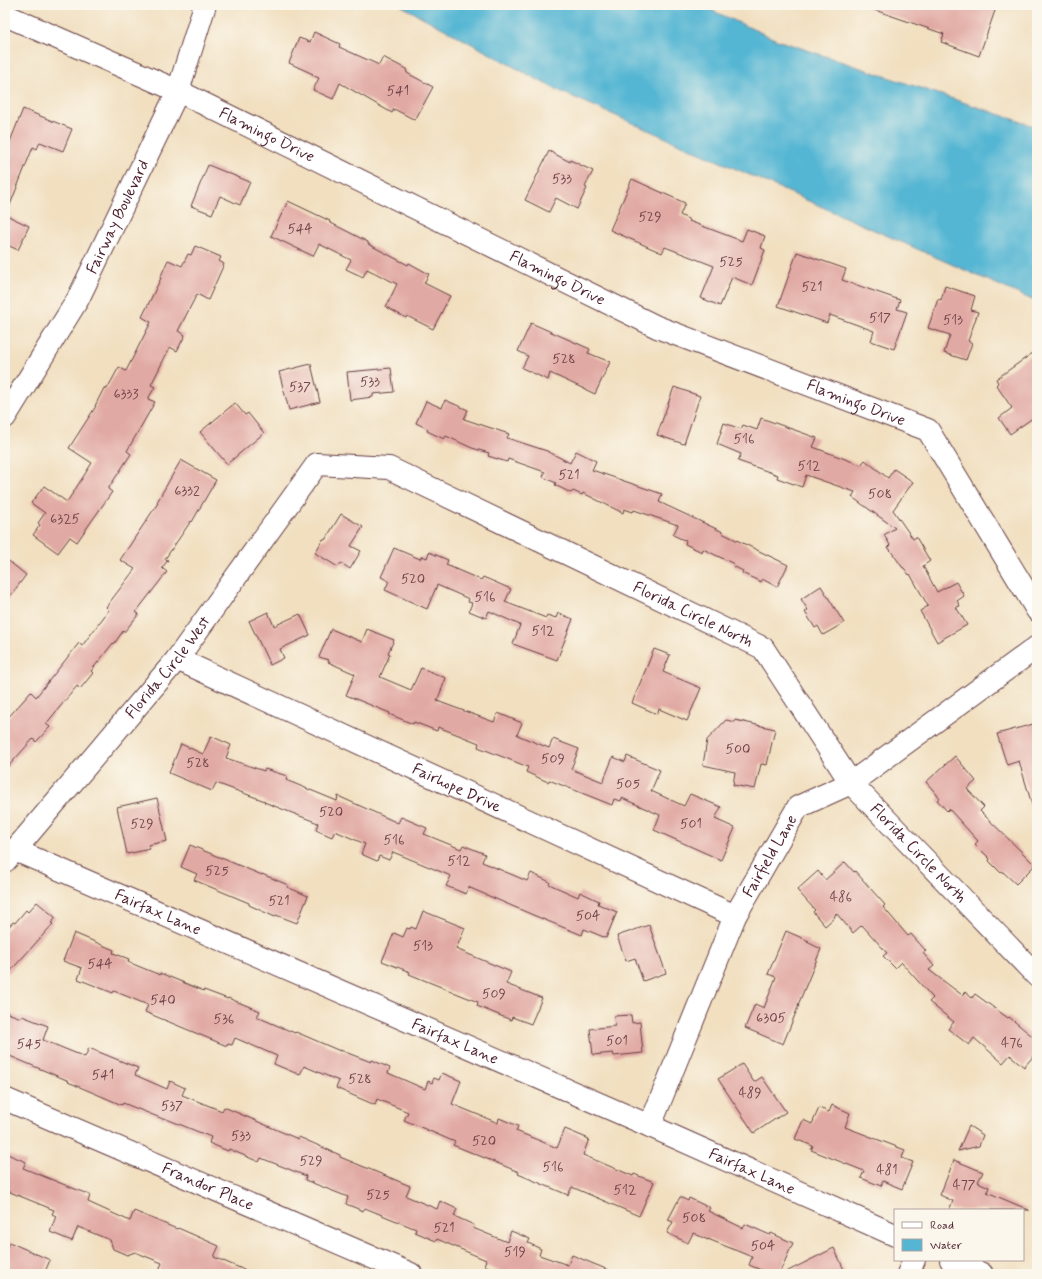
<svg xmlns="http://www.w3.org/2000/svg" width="1042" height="1279" font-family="Mynerve,sans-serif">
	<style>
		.water { fill: #55b6d3; stroke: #506a7f }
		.building { fill: #e1a9a3 }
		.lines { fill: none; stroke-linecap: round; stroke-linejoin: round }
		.street-casing { stroke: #633c41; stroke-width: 24 }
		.street { stroke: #fff; stroke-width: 22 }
		.labels { text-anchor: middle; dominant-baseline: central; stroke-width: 3; stroke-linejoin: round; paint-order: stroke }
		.number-label { font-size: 14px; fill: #704249 }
		.street-label { font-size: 16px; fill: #4a1f2b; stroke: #fbf7ec }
	</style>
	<rect width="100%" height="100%" fill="#fbf7ec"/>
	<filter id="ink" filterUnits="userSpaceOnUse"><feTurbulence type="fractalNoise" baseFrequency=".025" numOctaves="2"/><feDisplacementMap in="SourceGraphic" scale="8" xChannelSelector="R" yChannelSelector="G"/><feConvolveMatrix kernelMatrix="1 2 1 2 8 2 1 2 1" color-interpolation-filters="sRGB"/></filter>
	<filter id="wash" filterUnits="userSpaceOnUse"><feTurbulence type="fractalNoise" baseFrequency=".012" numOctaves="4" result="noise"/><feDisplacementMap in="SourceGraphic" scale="16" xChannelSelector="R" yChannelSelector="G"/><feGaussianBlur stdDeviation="0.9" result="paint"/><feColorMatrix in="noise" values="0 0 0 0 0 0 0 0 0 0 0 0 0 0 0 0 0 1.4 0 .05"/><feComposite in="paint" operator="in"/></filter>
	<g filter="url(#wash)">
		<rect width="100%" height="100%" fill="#f1dfc0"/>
		<path class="water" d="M400,5h300l77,35 260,87v175l-484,-214z"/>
		<g id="blocks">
			<path class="building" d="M869,5h128l-18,51 -38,-14 3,-8 -75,-26z
				M314,32l26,12 -1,3 40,18 4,-8 23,12 1,4 26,14 -18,33 -21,-11 -2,4 -52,-30 -7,16 -20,-9 6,-12 -7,-3 1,-1 -24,-11 10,-25 11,4z
				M23,109l49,20 -9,22 -23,-9 -3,7 -4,-2 -27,68 23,11 -11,24 -13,-6v-90z
				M549,151l21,11v-2l23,11 -8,16 2,1 -10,21 -21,-11 -7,14 -24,-12z
				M208,165l42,17 -10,23 -20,-9 -8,18 -21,-8z
				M632,179l53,24 -5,12 10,5 -1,1 53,20 5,-12 18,7 -4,12 4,2 -13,35 -20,-8 -12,29 -19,-8 13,-32 -49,-19 -3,6 -52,-23z
				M288,201l42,20 -1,1 39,20v2l40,21 1,-2 20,11 -5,9 26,13 -17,33 -26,-13 -1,2 -20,-11 11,-23 -30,-15 -4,8 -17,-8 5,-9 -32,-16 -6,12 -42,-20z
				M195,246l26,11 -2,4 5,3 -16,36 -11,-6 -19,37 7,4 -8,16 -7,-4 -19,38 4,2 -7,12 7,3 -28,49 4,3 -23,35 4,3 -35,50 -7,-5 -12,16 -25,-18 7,-10 -2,-2 7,-10 -14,-10 13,-17 23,16 25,-39 -23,-15 27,-42h-1l9,-18 3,1 12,-22 7,4 25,-49 -9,-5 19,-39h-1l8,-18 14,6 6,-12 3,1z
				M797,252l49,17 -4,11 58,20 -3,9 10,3 -13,37 -23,-8 3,-10 -44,-16 -3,8 -49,-17z
				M945,286l30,10 -4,14 7,2 -10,29 4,2 -6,17 -22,-7 6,-18 -22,-7 10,-29 3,1z
				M531,323l59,26 -2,4 22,9 -15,32 -45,-21 -2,7 -26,-12 6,-12 -10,-5z
				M1037,350v65l-27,19 -11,-16 13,-10 -16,-23 2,-2 -2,-4z
				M311,364l9,38 -31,8 -10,-38z
				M391,368l3,24 -21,2v3l-23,3 -3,-28z
				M674,387l26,9 -16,48 -27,-9z
				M445,400l23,10 -4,9 45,15 -2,4 40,13 23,12 6,-12 20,10 -4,9 70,24 -3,8 64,30 -1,1 66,32 -11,22 -15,-8 -1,3 -19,-9 1,-2 -10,-5 1,-2 -31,-15 -1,3 -17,-8 1,-3 -13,-6 5,-10 -44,-15 -1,2 -9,-3 -1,4 -40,-20 -1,2 -9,-4 -2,2 -16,-8 1,-2 -13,-6 2,-5 -37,-13 -1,3 -19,-6 1,-3 -17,-5 -26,-12 -2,3 -17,-8 1,-2 -12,-6 10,-22 16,7z
				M235,403l10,12 3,-2 16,20 -37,31 -27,-32z
				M761,418l56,20 -4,9 48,18 4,-5 23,18 6,-9 19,13 -20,28 20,29 3,-2 14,24 -7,5 14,26 19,-10 8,14 -7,5 3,5 -4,1 11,18 -30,17 -17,-31 8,-5 -18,-32 -1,1 -5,-7h-1l-15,-21 2,-2 -6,-10 11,-7 -43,-31 3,-5 -49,-17 -4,12 -25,-9 1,-3 -40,-14 3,-7 -24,-10 7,-21 17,6 2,-4 14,5z
				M181,460l35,20 -24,42 -1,-1 -26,38 3,1 -6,8 5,4 -31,40 3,2 -15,18 -1,-1 -9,13 -1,-1 -22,28 2,2 -13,16 -3,-3 -31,38 4,3 -14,15 -3,-3 -28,31v-49l26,-29 5,5 43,-54 3,3 27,-36 -3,-3 29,-38 -15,-9 38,-57 -1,-1z
				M341,514l22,13 -12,19 10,5 -11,18 -9,-6 -3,4 -23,-14 8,-14 2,1z
				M394,548l26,11 2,-3 5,2 2,-6 19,8 -2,5 35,15 2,-3 28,12 -6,13 41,16 1,-3 9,3 2,-5 15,6 -16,41 -44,-16 7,-19 -31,-14 -3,7 -17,-7 3,-8 -4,-1 1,-3 -32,-14 -10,24 -42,-19 4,-9 -8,-4z
				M5,558l21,17 -21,28z
				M821,586l23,37 -21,12 -5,-9 -3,2 -10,-16 3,-2 -7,-11z
				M268,612l6,14 26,-12 10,21 -30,14 4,9 -14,7 -21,-44z
				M331,629l31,13 5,-13 27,11 -6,13 2,1 -10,23 31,13 10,-22 25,10 -9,23 57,21 4,-9 24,10 -5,12 32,13 4,-9 26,10 -8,20 32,13 10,-25 12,5 2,-6 33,14 -9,21 33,15 6,-12 31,13 -6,12 20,9 -14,32 -67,-30 6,-15 -38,-17 -1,3 -7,-2 -2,6 -63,-25 -1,2 -22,-10 2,-5 -50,-20 1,-4 -41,-16 -1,4 -23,-9 -1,2 -24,-10 1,-1 -44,-18 9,-21 -27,-12 1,-2 -10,-3z
				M654,649l16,6 -7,17 38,16 -14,33 -28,-12 -2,5 -25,-11z
				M726,720l9,2v-2l40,9 -8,36 -6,-1 -6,25 -22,-4 2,-13 -32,-7 4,-25z
				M1037,723v84l-4,1 -14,-47 -12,4 -10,-31z
				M211,736l20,9 -5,13 38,13 1,-2 22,7 -1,4 51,21 1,-5 60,27 3,-6 26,11 -3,6 37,15 2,-4 22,9 -3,8 45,19 4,-8 19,9 -1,2 29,13 2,-5 19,9 -1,3 19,8 -11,26 -22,-9 -2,6 -49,-20 -65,-28 -2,7 -20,-8 5,-10 -58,-24 -4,8 -10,-4 -2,5 -16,-7 4,-10 -30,-13 -3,6 -16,-7 2,-7 -54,-21 1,-1 -49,-18 -4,8 -43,-18 12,-29 22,10z
				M955,756l21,25 -9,8 17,18 -4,4 55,54 -19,19 -14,-13 -1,2 -12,-12 1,-2 -15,-15 3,-3 -29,-32 -2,2 -10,-11 3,-2 -14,-16z
				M157,798l10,43 -19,4 2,4 -23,5 -10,-47z
				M190,845l72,30v-1l26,11 -1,2 21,9 -11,27 -21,-8 -1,2 -26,-12v-2l-55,-23 3,-6 -16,-7z
				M845,862l9,10 1,-1 30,34 -2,2 25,29 3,-2 15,17 -3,2 11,13 -5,4 33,25 3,-3 7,6 3,-4 33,24 1,-1 28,23v12l-13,15 -14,-12 -7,8 -29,-25 -5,7 -21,-16 6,-7 -25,-20 4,-4 -32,-36 -6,6 -12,-12 4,-3 -25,-28 -9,8 -17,-20 -2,5 -9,8 -12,-14 2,-2 -18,-20 21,-19 7,9z
				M37,902l19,16 -5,5 2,1 -48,53v-46l8,-9 2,1 11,-13 2,2z
				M423,911l42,17 -9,21 55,23 -5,12 36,14 -11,26 -19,-7 -1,3 -34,-14 1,-4 -69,-28 1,-2 -28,-11 12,-28 9,4 4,-9 3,1 1,-2 5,2z
				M649,925l17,48 -23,8 -8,-23 -9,3 -9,-25z
				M786,931l23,10 -2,1 14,7 -23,56h1l-16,39 -38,-16 10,-24 9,4 12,-31 -8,-3z
				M74,933l40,17 -1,3 16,6 -1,3 32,13v-2l44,18v-1l24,9v-1l32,13 -3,6 38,16 1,-1 44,19v-1l31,12 1,-2 18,8 -2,5 37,16 3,-8 4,2 2,-5 5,2 3,-7 19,8 -9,23 46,19 1,-5 19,8 -2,5 41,17 8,-19 24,10 -6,16 50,21 1,-2 20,8 -15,34 -67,-29 -4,8 -50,-21 1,-2 -66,-27 2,-3 -51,-22 4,-8 -31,-13 -2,6 -39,-17 3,-7 -35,-15 -4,9 -26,-11 3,-8 -42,-18 -3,7 -4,-1 -1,2 -82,-34 3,-7 -34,-14 -1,2 -35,-14 4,-11 -19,-7z
				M5,1012l16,6 1,-2 26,10 -5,14 42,17 4,-9 49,20 -3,7 32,14 3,-8 15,7 -3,7 40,16 2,-4 74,32 1,-2 41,18v2l70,29 -4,10 31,13 3,-8 17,8 -3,7 20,9 -1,3 34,14 4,-11 19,8 -2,4 13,6 -2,6 29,10 4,-10 46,19h-113l-21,-9 2,-5 -49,-21 -1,2 -21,-9 1,-3 -51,-21 -2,3 -17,-7 2,-7 -43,-17 1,-4 -45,-18 -2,4 -30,-13 -1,2 -19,-8 2,-6 -47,-19 -1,1 -40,-16 -1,2 -54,-23 1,-1 -64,-27z
				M631,1015l1,8 8,-1 3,31 -29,3 -1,-3 -20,2 -3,-26 25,-3 -1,-10z
				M742,1064l12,18 8,-5 24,35 -32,21 -36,-54z
				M832,1105l18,8 -5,14 60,23 -3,8 11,4 -11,27 -19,-8 -2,5 -20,-8 3,-7 -53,-21 2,-4 -18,-7 8,-19 9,4 7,-16 10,4z
				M969,1126l14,9 -4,11 -21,5z
				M5,1153l21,9 -3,6 67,27 -2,7 42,19 4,-10 43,18 1,-1 41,18 -5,11 40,17h-86l-9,-4 3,-7 -27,-11 -8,3 -14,-6 -3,-9 -32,-13 -6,14 -22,-9 6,-16 -4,-2 2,-4 -49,-20z
				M954,1160l29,12 -5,10 11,5 -2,5 42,18h-80l4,-9 -13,-6z
				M680,1197l8,4 1,-3 21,10 -2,3 35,17 2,-4 25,11 1,-2 22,10 -14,31h-9l-21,-9 3,-8 -44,-18v1l-15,-7 -5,10 -21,-10 6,-11 -5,-2z
				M9,1242l41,18 -6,14h-39v-22z
				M834,1248l12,26h-64z"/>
		</g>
	</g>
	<g filter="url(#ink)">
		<use href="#blocks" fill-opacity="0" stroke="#633c41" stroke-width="1"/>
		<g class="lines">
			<defs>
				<g id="street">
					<path id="s1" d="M5,15l173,76 479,236 271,103 109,180"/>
					<path id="s2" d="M5,417l73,-118 100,-208 27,-86"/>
					<path id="s3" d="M177,659l558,257"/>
					<path id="s4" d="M15,850l635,276 245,109"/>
					<path id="s5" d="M5,861l10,-11 162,-191 140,-195 72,4 374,180 88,135 186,193"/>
					<path id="s6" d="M5,1099l406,175"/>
					<path id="s7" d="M650,1126l85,-210 63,-109 53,-24 186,-136"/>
					<path d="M951,1260l31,14"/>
					<path d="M908,1274l6,-14"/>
				</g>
			</defs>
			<use href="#street" class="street-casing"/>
			<use href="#street" class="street"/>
		</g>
	</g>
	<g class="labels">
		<g class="number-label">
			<text x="398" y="91">541</text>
			<text x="562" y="179">533</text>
			<text x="650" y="217">529</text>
			<text x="300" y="229">544</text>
			<text x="731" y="262">525</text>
			<text x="812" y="287">521</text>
			<text x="880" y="318">517</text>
			<text x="953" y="320">513</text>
			<text x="564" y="359">528</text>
			<text x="370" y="382">533</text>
			<text x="300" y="387">537</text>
			<text x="126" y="394">6333</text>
			<text x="744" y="439">516</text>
			<text x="809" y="466">512</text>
			<text x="569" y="475">521</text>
			<text x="187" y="491">6332</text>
			<text x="880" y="494">508</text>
			<text x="65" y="519">6325</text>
			<text x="413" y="579">520</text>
			<text x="485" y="597">516</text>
			<text x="543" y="631">512</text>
			<text x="738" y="749">500</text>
			<text x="553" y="759">509</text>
			<text x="198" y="763">528</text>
			<text x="628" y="784">505</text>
			<text x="331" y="812">520</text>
			<text x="142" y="824">529</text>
			<text x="691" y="824">501</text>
			<text x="394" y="840">516</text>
			<text x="459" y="861">512</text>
			<text x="217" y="871">525</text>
			<text x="841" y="897">486</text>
			<text x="279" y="901">521</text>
			<text x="588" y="916">504</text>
			<text x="423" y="946">513</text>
			<text x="100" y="964">544</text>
			<text x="494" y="994">509</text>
			<text x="163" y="1000">540</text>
			<text x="771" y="1018">6305</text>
			<text x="224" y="1019">536</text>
			<text x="617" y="1041">501</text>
			<text x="1012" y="1043">476</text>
			<text x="29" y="1044">545</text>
			<text x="103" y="1075">541</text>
			<text x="360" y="1079">528</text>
			<text x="750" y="1093">489</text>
			<text x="172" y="1106">537</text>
			<text x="241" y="1136">533</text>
			<text x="484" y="1141">520</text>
			<text x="311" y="1161">529</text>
			<text x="553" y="1167">516</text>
			<text x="887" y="1170">481</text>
			<text x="964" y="1185">477</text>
			<text x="625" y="1190">512</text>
			<text x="378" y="1195">525</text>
			<text x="694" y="1218">508</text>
			<text x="444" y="1228">521</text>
			<text x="763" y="1246">504</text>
			<text x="515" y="1252">519</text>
		</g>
		<g class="street-label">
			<text stroke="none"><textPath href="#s1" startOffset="288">Flamingo Drive</textPath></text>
			<text stroke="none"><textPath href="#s2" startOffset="230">Fairway Boulevard</textPath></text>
			<text stroke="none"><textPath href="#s1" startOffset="612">Flamingo Drive</textPath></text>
			<text stroke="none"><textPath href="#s1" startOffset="936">Flamingo Drive</textPath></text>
			<text stroke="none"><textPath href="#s5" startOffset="915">Florida Circle North</textPath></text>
			<text stroke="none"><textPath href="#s5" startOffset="253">Florida Circle West</textPath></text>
			<text stroke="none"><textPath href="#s3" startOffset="308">Fairhope Drive</textPath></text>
			<text stroke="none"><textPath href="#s5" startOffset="1251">Florida Circle North</textPath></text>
			<text stroke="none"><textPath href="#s7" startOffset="296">Fairfield Lane</textPath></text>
			<text stroke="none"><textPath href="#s4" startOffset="156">Fairfax Lane</textPath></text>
			<text stroke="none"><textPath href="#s4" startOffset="480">Fairfax Lane</textPath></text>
			<text stroke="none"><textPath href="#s4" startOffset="804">Fairfax Lane</textPath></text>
			<text stroke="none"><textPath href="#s6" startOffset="221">Frandor Place</textPath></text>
		</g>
	</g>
	<rect width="1042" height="1279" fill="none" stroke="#fbf7ec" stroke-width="20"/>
	<rect x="894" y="1209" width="130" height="52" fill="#fbf7ec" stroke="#b4a19f"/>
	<rect x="902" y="1222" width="20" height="6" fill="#ffffff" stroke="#b4a19f"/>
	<text x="930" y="1229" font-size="12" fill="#4a1f2b">Road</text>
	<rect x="902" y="1239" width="20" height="12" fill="#55b6d3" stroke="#b4a19f"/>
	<text x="930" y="1249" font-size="12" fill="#4a1f2b">Water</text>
</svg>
